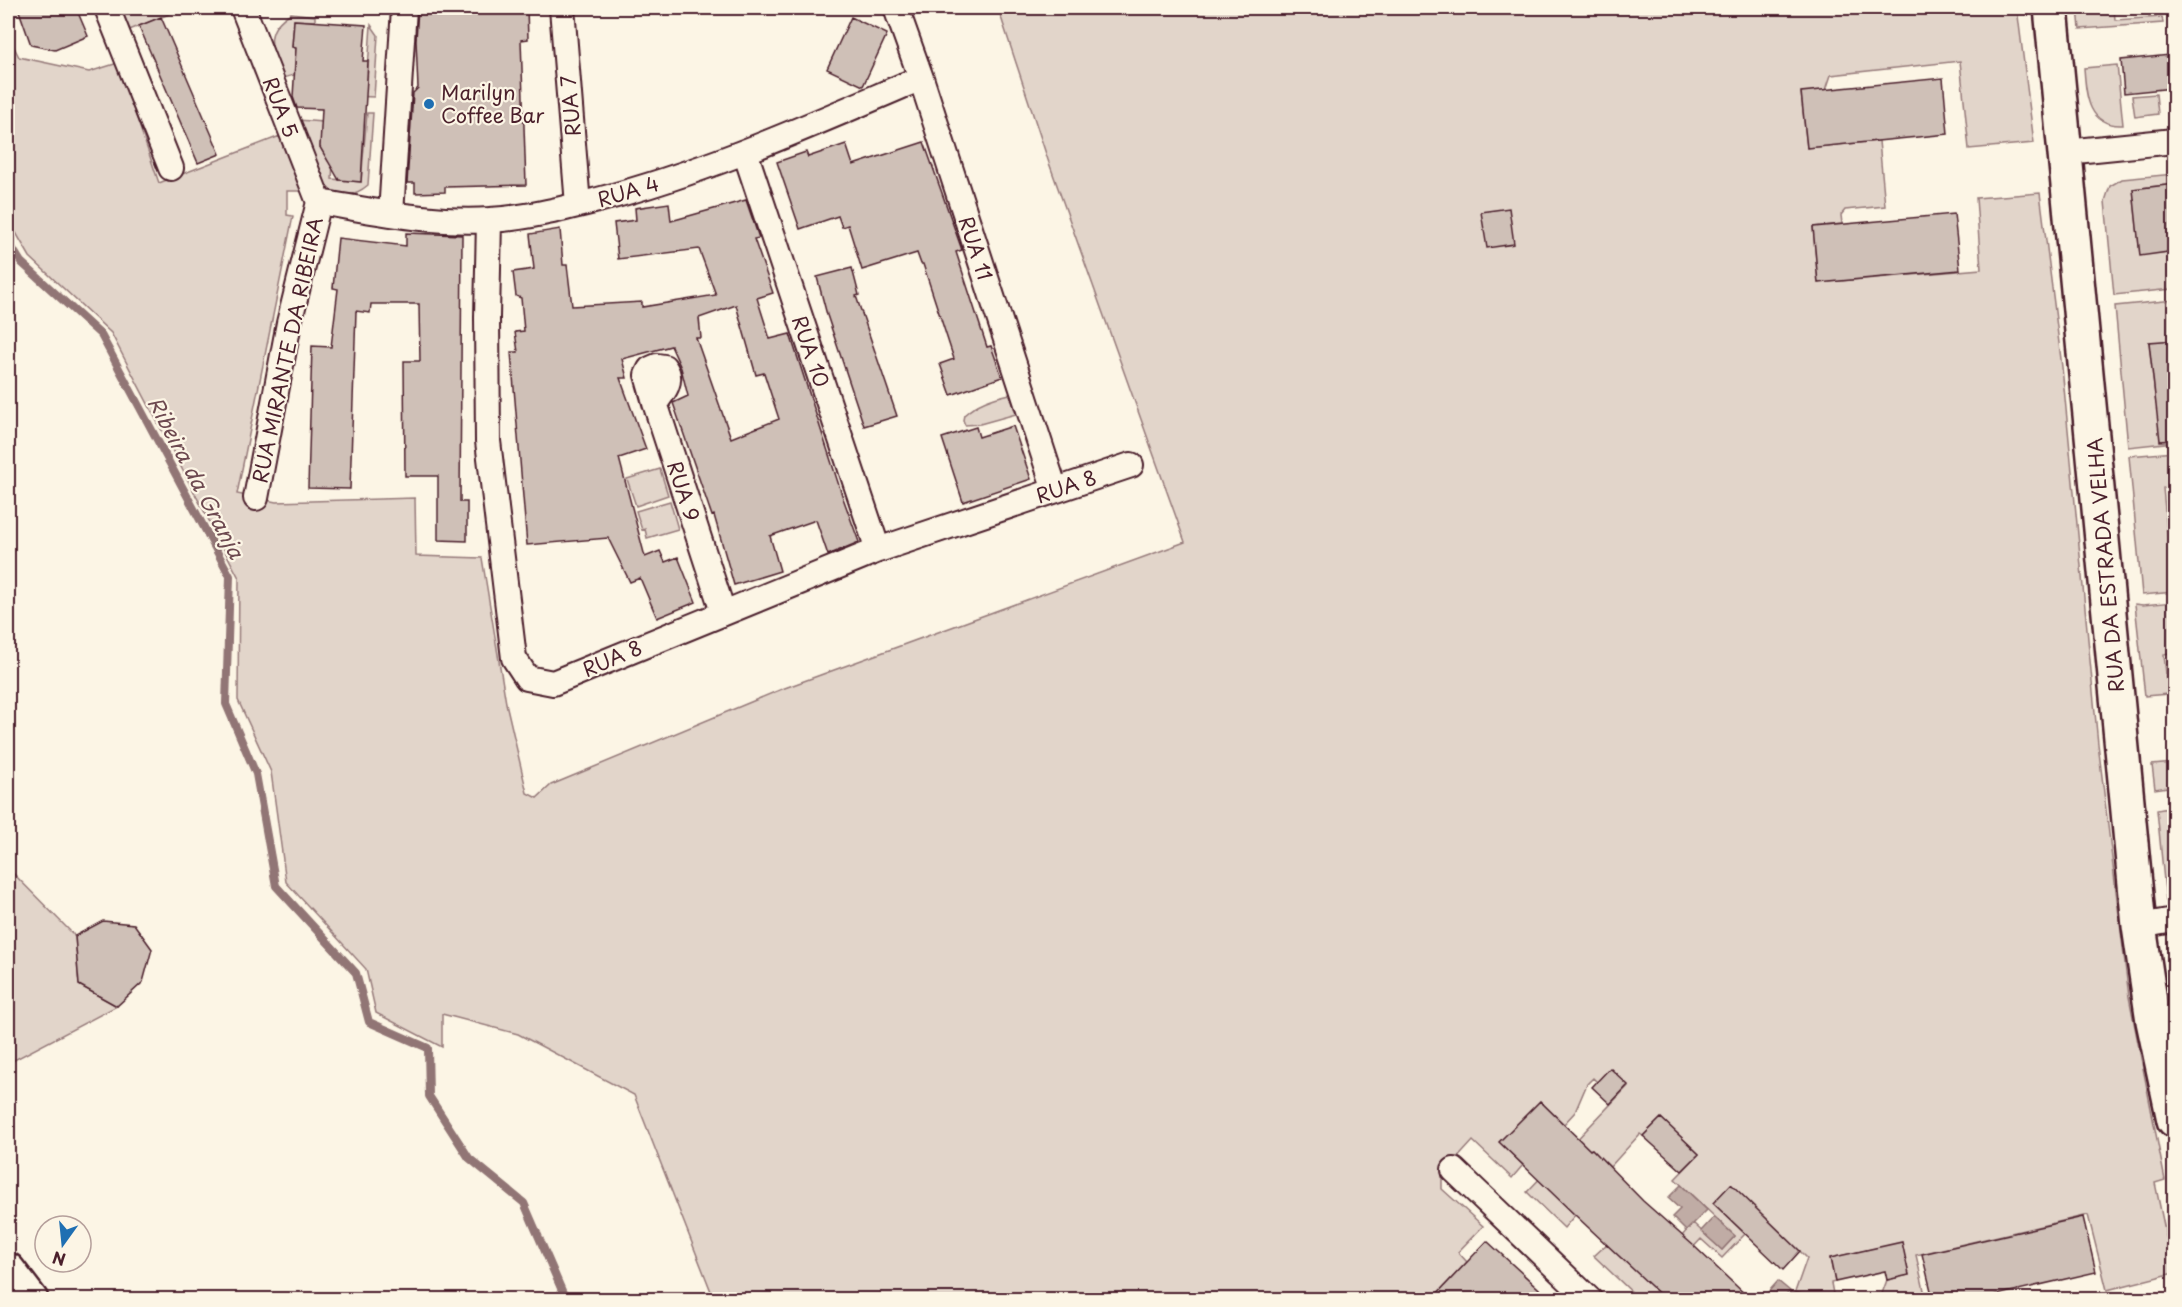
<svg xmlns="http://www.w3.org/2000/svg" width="2182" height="1307" font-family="'Playpen Sans',sans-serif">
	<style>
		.green { fill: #e2d5ca; stroke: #967a7a; stroke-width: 1.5 }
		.water { fill: #c0aca5; stroke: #917474; stroke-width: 1.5 }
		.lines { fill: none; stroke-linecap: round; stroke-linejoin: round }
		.stream { stroke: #917474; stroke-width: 8 }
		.building { fill: #cfc0b7; stroke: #4a1f2b; stroke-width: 1.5; fill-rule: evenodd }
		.street-casing { stroke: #4a1f2b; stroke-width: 28 }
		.secondary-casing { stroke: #4a1f2b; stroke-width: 38 }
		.primary-casing { stroke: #4a1f2b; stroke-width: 38 }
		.street { stroke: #fcf5e5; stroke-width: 24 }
		.secondary { stroke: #fcf5e5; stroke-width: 33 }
		.primary { stroke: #fcf5e5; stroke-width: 33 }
		.poi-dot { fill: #1f6fb2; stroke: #fcf5e5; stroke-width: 2 }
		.labels { text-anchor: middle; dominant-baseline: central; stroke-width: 4.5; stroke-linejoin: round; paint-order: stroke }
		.poi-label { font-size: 20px; fill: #4a1f2b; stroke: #fcf5e5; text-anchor: start }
		.street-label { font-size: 20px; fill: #4a1f2b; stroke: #fcf5e5 }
		.water-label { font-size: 21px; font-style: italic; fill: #6d4950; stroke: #fcf5e5 }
	</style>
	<rect width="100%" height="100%" fill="#fcf5e5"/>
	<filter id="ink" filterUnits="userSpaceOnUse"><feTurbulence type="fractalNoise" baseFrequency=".0167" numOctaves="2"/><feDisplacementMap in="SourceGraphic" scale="12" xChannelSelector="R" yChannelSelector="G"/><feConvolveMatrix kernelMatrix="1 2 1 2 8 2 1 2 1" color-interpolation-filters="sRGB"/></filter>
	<g filter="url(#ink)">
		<path class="green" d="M118,8h66l-57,23z
			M998,8h1019l17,135 -65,6 -9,-88 -129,14 -5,15 -25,3 6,55 72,-7 6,65 -40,4 -4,5 1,9 -29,3 5,56 163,-14 -5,-71 64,-5 22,174 36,377 31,253 36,183 -10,3 19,90 -67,17 -19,-75 -172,40 10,44h-46l7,-19 22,-5 -8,-32 -71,15 5,24 -4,1 3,16h-15l-24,-7 12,-34 -26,-25 -68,-30 32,31 -23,24 -21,-19 -47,50 11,10h-26l-45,-43 13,-12 22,20 39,-41 14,13 11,-13 29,27 13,-14 -60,-57 24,-25 -38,-36 -18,18 -3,-2 -30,33 -19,-18 -40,42 24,24 -11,13 -37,-36 101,-106 -31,-4 -4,-4 -6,6 -12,28 -11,12 -24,-23 -40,41 23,23 -11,13 -39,-37 -31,34v14l41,37 -25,26 9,10 -35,37h-718l-80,-204 -116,-61 -76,-20v33l-66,-34 -10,-44 -80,-87 -15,-110 -33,-72 1,-122 -128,-245 -81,-76 -22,-38v-184l11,22 70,15 29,-9 41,120 121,-47 22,55h-15v24l6,1 -56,278 39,8 139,-4 1,58 66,2 24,145 21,90 10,5 14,-13 231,-96 403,-147 -137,-382z
			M2078,8h36l1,12 47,-3 1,6 -83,6z
			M291,13l24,3v5l-21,-1 -2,27 4,1 -2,27 -11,3c-10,-27 -23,-46 8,-65z
			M371,25l7,10 -4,62 -22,-1 15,-13z
			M2117,65l6,60c-36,2 -37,-31 -39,-57z
			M2156,94l2,20 -23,3 -3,-21z
			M367,113h6l-5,72c-15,13 -30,12 -45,-1l-24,-64 23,2 -2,25 8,14 5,1 -1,17 29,3z
			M2174,174v10l-41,5 7,66 28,-3 4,37 -58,6 -9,-94 5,-15 12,-7z
			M2174,300v40l-25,3 7,61 18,-1v39l-46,5 -13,-141z
			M1010,394l6,20 -36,10 -15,1 -2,-5 1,-5c13,-12 28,-17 46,-21z
			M2174,452v34l-11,2 6,65h5v39l-32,3 -13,-139z
			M660,469l8,26 -32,11 -9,-27z
			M670,501l8,28 -31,9 -2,-9 -3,1 -6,-19z
			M2174,602v50l-10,2 4,40 -23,2 -10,-92 8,1z
			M2174,763v23l-19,3 -3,-24z
			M2174,807v100l-8,-6 -9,-91z
			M8,868l67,68 4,49 38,21 -103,54 -6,10z"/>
		<path class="water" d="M1681,1185l26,25 -21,21 -14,-14 8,-8 -12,-11z
			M1714,1217l21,19 -13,14 -21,-19z
			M1778,1281l12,10 -8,8h-20z"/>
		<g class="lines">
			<path class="stream" d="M8,241l13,21 80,73 129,241 -4,128 30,70 20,112 80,87 13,49 59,26 1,48 40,62 55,45 39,90 -3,7"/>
		</g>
		<path class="building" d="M18,8h58l12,28 -33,14 -24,-5z
			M418,8h109l1,31 -7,1 5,145 -81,2v5l-30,1v-10h-8l6,-90 5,-5 -2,-48z
			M161,17l59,137 -22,9 -59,-137z
			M851,17l36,17 -24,52 -36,-17z
			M294,20l72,5 -3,36h5l-7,121 -22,-2 -19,-33 2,-38 -25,-1 -4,-11 3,-49 -4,-1z
			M2170,55l3,33 -49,5 -3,-33z
			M1943,78l5,56 -141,14 -6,-56z
			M924,142l38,108 -6,2 31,95 4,-1 11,31 -51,18 -11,-31 14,-5 -31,-95h-2l-4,-11 -55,17 -14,-45 -6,2 -4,-11 -38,13 -23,-67 29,-10 2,5 38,-13 7,21z
			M2175,184v67l-35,5 -7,-67z
			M746,200l13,38 -5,1 19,54 -16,5 13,41 20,-5 53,164 16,44 -31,13 -12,-35 -46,16 10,35 -46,14 -20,-70 -2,1 -39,-113 15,-7 -7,-28 -10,-22 -49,13 5,19h-7l26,71 -27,9 26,99 15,-6 5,11 13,-5 18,45 -39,16 -17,-40 -10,4 -22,-44 -81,7 -16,-193h7l-3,-20 9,-1 -3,-33 -5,-2 -3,-24 21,-3 -4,-35 30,-5 3,36h4l5,41 70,-4v5l74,-12 -17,-46 -81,10 -4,-36 22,-3 -1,-12 34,-5 2,18zM736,305l20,70 8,-2 15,46 -48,19 -35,-100h5l-2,-20z
			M1509,208l5,36 -27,4 -6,-36z
			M1954,214l6,56 -142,13 -5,-56z
			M406,233l56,2 -2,267h7v39l-29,-1v-64h-33l-1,-115h16l-1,-57h-48l-1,9 -14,-2 -6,178 -42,-1 4,-142 19,1 7,-58 -5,-1 5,-50 68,8z
			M852,268l7,27 -3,1 41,120 -33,10 -37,-111 -10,-38z
			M2175,340v100l-15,1 -11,-99z
			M1013,426l18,53 -68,23 -21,-64 34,-11 3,10z
			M103,921l31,3 18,25 -9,33 -26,24 -38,-21 -4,-49z
			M1610,1068l18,17 -18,19 -18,-17z
			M1540,1101l50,49 2,-1 51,52 51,45 56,53h-85l-90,-84 -76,-73z
			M1661,1118l38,36 -17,17 -39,-35z
			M1731,1184l69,67 -17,19 -70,-67z
			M2083,1217l13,55 -117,27h-46l-11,-45z
			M1487,1241l63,58h-118z
			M1902,1242l7,33 -22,5 -2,-9 -50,11 -5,-24z"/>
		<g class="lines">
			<defs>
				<path id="street" d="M107,8l64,160
					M243,8l76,194
					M562,8l16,197
					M896,8l25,70 134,412
					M745,152l133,398
					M2066,152l108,-11
					M319,202c56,9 114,22 171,18 37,-2 72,-11 108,-20 112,-29 217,-77 323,-122
					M391,214l13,-206
					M489,220l-2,97 1,124 26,217 13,20 26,5 325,-133 253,-85
					M655,403c9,-11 19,-23 9,-36l-7,-1 -7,3 -3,6 8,28 68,209
					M256,498l33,-175 30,-121
					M2139,926l35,-6
					M1454,1170l136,130"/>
				<path id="secondary" d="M2051,8l88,918 14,95 21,99"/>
				<path id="primary" d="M8,1270l23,30"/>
			</defs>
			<use href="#street" class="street-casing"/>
			<use href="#secondary" class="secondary-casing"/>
			<use href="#primary" class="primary-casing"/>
			<use href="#street" class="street"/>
			<use href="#secondary" class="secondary"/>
			<use href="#primary" class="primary"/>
		</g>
	</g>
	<circle class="poi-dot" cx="429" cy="104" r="6"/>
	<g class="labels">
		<g class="poi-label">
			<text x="441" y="92">Marilyn<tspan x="441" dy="23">Coffee Bar</tspan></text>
		</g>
		<g class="street-label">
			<text transform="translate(570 106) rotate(-95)">RUA 7</text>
			<text transform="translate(281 107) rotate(69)">RUA 5</text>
			<text transform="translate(628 191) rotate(-16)">RUA 4</text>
			<text transform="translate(976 248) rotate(72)">RUA 11</text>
			<text transform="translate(287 350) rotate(-78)">RUA MIRANTE DA RIBEIRA</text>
			<text transform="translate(811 351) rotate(71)">RUA 10</text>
			<text transform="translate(1066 486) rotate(-19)">RUA 8</text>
			<text transform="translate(684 491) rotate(72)">RUA 9</text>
			<text transform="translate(2105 565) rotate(-95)">RUA DA ESTRADA VELHA</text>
			<text transform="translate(612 658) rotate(-23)">RUA 8</text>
		</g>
		<g class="water-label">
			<text transform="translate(197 477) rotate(62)">Ribeira da Granja</text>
		</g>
	</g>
	<rect width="2182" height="1307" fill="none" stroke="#fcf5e5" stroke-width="30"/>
	<rect x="15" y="15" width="2152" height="1277" fill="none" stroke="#4a1f2b" stroke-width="2" filter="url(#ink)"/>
	<g transform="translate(63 1244) rotate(195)"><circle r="28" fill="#fcf5e5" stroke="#b59f9b" stroke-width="1.5"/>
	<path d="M0-4.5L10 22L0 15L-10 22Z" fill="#1f6fb2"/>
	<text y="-9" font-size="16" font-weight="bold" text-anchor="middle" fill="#4a1f2b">N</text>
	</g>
</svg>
